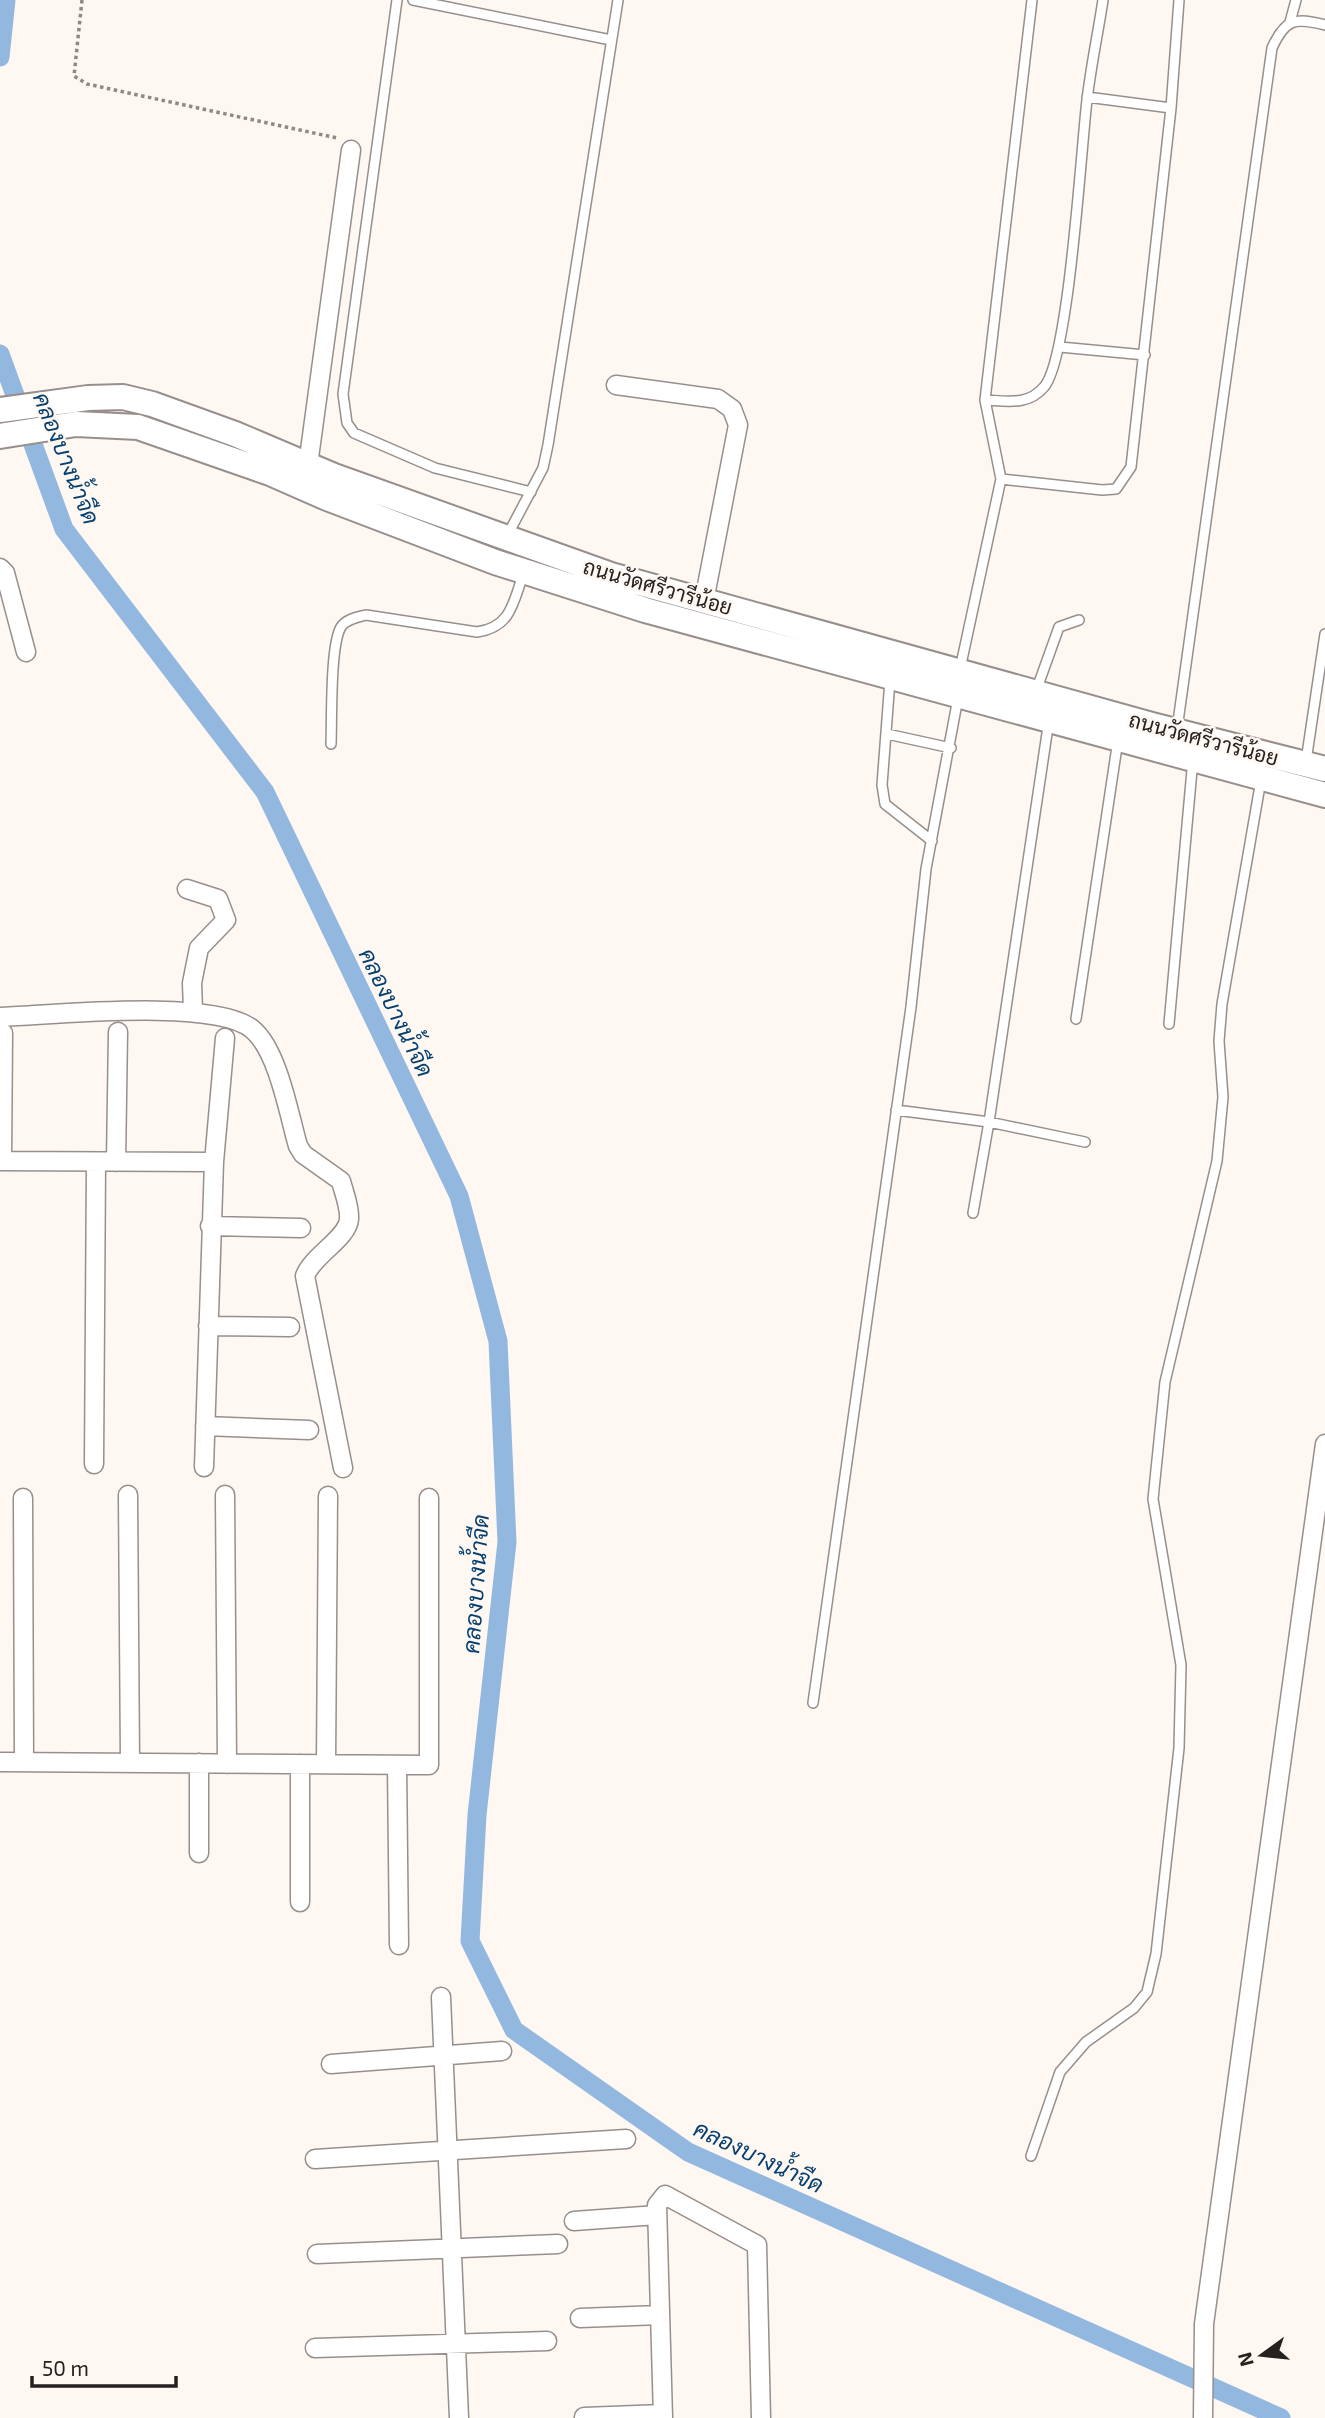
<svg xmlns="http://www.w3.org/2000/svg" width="1325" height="2418" font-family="'Exo 2',Sarabun,sans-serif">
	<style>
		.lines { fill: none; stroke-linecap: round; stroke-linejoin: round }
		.canal { stroke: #93b8e0; stroke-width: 19 }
		.lane-casing { stroke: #978f8c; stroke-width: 12 }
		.street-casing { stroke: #978f8c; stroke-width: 21 }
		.secondary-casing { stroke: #978f8c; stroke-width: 28 }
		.path { stroke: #8e8986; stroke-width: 3.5; stroke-dasharray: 3.5 3.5; stroke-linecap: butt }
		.lane { stroke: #fff; stroke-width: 9 }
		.street { stroke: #fff; stroke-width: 18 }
		.secondary { stroke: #fff; stroke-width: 24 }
		.labels { text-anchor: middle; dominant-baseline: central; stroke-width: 5; stroke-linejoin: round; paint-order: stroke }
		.street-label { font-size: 21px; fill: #24211f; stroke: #fef7f2 }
		.water-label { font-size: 23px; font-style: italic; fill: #054070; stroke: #fef7f2 }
	</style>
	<rect width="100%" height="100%" fill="#fef7f2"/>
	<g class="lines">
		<path class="canal" d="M0,57l6,-57
			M0,354l64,175 201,263 194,404 39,145 9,201 -30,273 -7,126 44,89 174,122 593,266"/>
		<defs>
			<path id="lane" d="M397,0l-54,394 4,29 7,10 81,35 96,24
				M413,0l198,40
				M1032,0l-47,400 16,79 101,11 14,-1 15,-22 40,-359 8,-108
				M1290,22l6,-22
				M1087,97l84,11
				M1060,347l85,8
				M985,400c22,1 43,6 59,-13 25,-28 37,-238 43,-287 4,-34 11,-67 16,-100
				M507,536l36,-68 5,-23 70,-445
				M960,669l41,-190
				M890,680l-8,105 3,19 47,37
				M1036,691l23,-64 20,-7
				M1177,729l95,-681c13,-29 23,-31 53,-23
				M887,734l64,14
				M331,744c1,-24 -1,-99 10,-117 5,-8 17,-10 25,-12l111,17c35,-5 36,-30 47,-60
				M1306,761l19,-127
				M1076,1019l42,-279
				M1169,1024l24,-265
				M896,1110l93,12 96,20
				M973,1213l16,-91 60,-402
				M813,1703l98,-696 15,-138 32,-171
				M1031,2156l29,-84 26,-30 48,-34 13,-16 9,-38 23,-206 2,-83 -28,-166 12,-117 52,-221 6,-64 -4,-56 3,-37 39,-224"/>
			<path id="street" d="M616,385l102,14 14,10 6,16 -34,176
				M308,465l43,-315
				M0,568l5,5 21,79
				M187,889l31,10 8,21 -27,28 -7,35 1,27
				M0,1017c53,-2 214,-19 252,12 26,21 37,86 46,117l5,8 38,27c3,12 9,26 8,38 -1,19 -37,37 -44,57l38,192
				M0,1161l214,1 11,-124
				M2,1161l1,-128
				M116,1162l2,-130
				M210,1226l91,2
				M208,1326l82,1
				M205,1426l104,4
				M94,1464l2,-301
				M204,1467l10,-305
				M128,1495l2,268
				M225,1495l2,269
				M23,1498l1,264
				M0,1762l429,3v-267
				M326,1764l2,-268
				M397,1765l2,180
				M199,1853v-90
				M300,1902v-138
				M441,1997l18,421
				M331,2064l171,-13
				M315,2159l311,-20
				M574,2221l83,-6
				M317,2254l241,-10
				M580,2318l80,-3
				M315,2348l232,-7
				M584,2417l79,-3
				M663,2418l-6,-213 8,-10 92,50 4,173
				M1203,2418l1,-94 121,-880"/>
			<path id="secondary" d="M0,410l88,-12 35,-1 29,7 83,30 99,42 277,99 541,150 173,44
				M0,436l76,-12 62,3 132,46 57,25 168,64 150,48 680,185"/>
		</defs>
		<use href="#lane" class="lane-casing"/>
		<use href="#street" class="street-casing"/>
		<use href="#secondary" class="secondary-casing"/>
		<path class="path" d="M82,0l-8,76 13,8 250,54"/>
		<use href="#lane" class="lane"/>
		<use href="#street" class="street"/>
		<use href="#secondary" class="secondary"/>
	</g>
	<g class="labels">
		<g class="street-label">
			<text transform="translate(658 586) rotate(16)">ถนนวัดศรีวารีน้อย</text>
			<text transform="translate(1204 738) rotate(15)">ถนนวัดศรีวารีน้อย</text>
		</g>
		<g class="water-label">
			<text transform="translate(67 458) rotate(68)">คลองบางน้ำจืด</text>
			<text transform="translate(397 1012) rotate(64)">คลองบางน้ำจืด</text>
			<text transform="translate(475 1584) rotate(-86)">คลองบางน้ำจืด</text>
			<text transform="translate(759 2156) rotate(25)">คลองบางน้ำจืด</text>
		</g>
	</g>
	<g transform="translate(1262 2355) rotate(255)" stroke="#fef7f2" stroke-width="5" paint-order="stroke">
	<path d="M0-5L12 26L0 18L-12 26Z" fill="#24211f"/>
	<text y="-10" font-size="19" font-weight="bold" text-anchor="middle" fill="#24211f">N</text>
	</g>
	<path d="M32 2376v10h144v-10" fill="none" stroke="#24211f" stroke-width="3.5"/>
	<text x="42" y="2376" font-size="21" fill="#24211f" stroke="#fef7f2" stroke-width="5" paint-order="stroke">50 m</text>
</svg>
